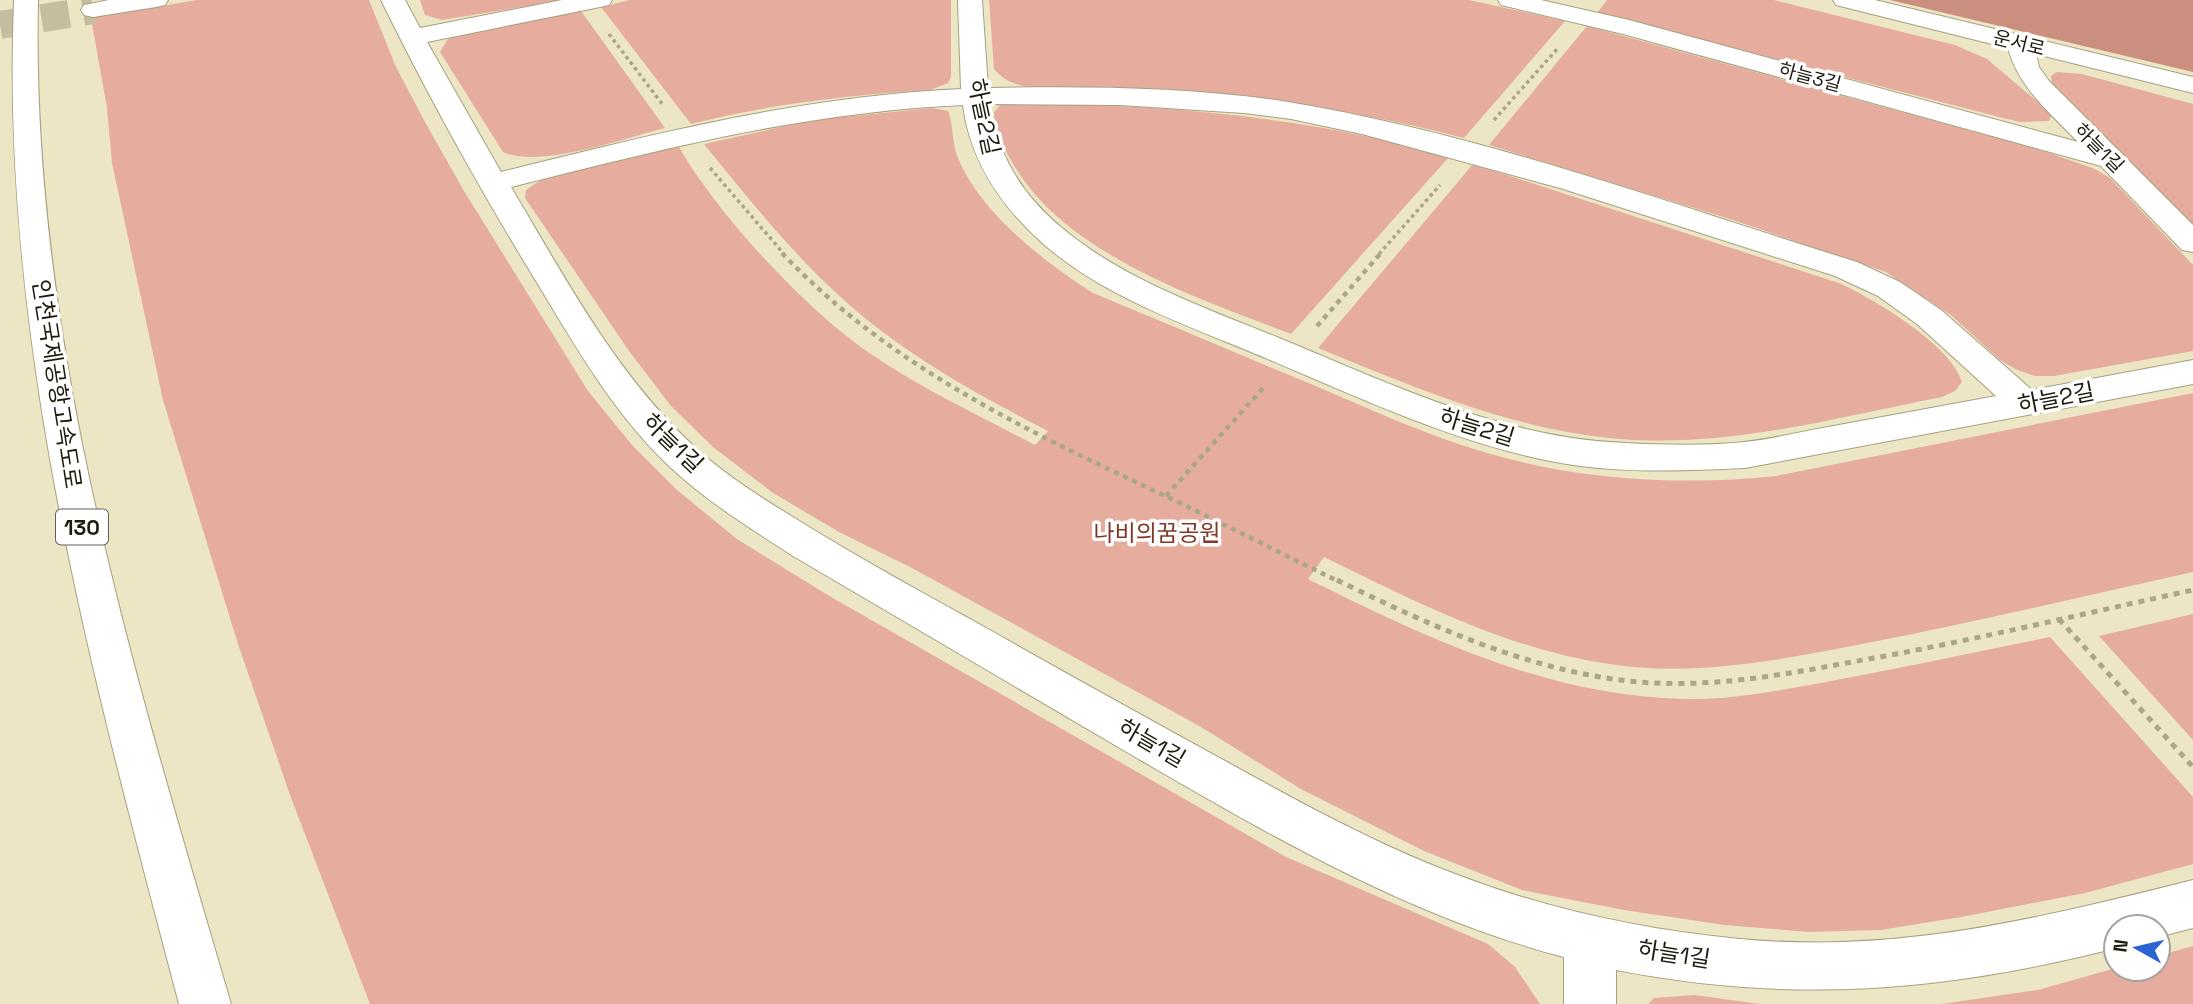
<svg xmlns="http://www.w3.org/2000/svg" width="2193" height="1004" font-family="'Space Grotesk','Noto Sans KR',sans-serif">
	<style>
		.green { fill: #e6ad9e }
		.forest { fill: #cb8f7f }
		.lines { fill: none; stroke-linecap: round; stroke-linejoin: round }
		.minor-tunnel { stroke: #c3bea0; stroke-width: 28; stroke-dasharray: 28 14; stroke-linecap: butt }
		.minor-casing { stroke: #a5a080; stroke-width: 2 }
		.highway-casing { stroke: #a5a080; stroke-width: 2 }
		.path-far2 { stroke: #aaa68a; stroke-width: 3.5; stroke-dasharray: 3.5 3.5; stroke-linecap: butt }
		.path-far1 { stroke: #aaa68a; stroke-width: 4.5; stroke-dasharray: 5 5; stroke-linecap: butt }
		.path { stroke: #aaa68a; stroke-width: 5; stroke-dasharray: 6 6; stroke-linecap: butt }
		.minor { fill: #fff; fill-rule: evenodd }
		.highway { fill: #fff; fill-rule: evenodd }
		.labels { text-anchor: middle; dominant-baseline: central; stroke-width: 7; stroke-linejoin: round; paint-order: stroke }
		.far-street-label { font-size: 19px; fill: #1e1c0f; stroke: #fff }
		.shield { fill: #fff; stroke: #626057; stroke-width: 2 }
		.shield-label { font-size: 21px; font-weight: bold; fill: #1e1c0f }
		.street-label { font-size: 23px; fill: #1e1c0f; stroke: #fff }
		.park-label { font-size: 23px; fill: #833827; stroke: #fff }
	</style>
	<rect width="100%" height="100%" fill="#ece6c4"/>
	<path class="green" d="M197,0h172l27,67 29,55 39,69 124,200 44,54 45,45 60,49 94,58 455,260 202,87 27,23 25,37h-1170l-80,-209 -52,-151 -75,-244 -51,-237 -5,-55 -16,-90z
		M420,0h145l-123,20 -17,-5z
		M630,0h321v77l-3,6 -18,7c-81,5 -161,14 -239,34l-90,-117z
		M989,0h480l96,21 -101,117c-123,-32 -247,-47 -375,-50 -31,0 -74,7 -95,-19z
		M1607,0h167l181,45 32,14 65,55 -3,7 -29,1 -25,-6 -398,-103z
		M581,11l84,117c-39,10 -127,41 -162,24l-63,-100 7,-12 11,-7z
		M1587,26l454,124 54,19 15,9 83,87v86l-139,25h-19l-20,-7 -15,-9 -48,-44 -66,-44 -153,-52 -244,-75z
		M2057,72l25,2 111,30v122l-132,-132 -9,-10 -1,-8z
		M1011,103c148,2 295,12 438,54l-158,177c-94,-36 -227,-80 -279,-172 -9,-15 -18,-32 -18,-50l7,-8z
		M932,108l16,3c5,9 4,33 10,47 22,54 86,104 135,135 75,31 150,63 225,94 56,24 111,49 169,66 92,27 193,33 289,23l417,-83v179c-108,24 -217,50 -326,71 -72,14 -147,29 -220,25 -116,-7 -221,-61 -323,-111l-16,22c121,60 238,116 376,120 45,1 92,-8 137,-16 76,-14 152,-30 229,-46l143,160v67l-108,29 -124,24 -80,13 -72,2 -85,-7 -100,-15 -102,-20 -98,-39 -123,-62 -100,-62 -289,-159 -73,-36 -66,-39 -60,-46 -42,-41 -42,-55 -104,-153 1,-8 19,-13 134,-30c38,67 128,164 192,207 51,35 109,62 164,91l13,-14c-60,-31 -119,-63 -173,-105 -66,-51 -119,-118 -171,-182l109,-24z
		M1473,164l366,119c35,16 112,62 123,99l-7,9 -13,6c-104,20 -214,51 -321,42 -106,-8 -205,-51 -303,-91z
		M2193,614v126l-94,-104z
		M2193,946v58h-252l97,-14 78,-22 42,1v-13z
		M1694,995l66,9h-112l6,-6z"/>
	<path class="forest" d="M1890,0h303v72z"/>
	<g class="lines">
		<path class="minor-tunnel" d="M0,25l93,-15"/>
		<defs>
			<path id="minor" d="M109,0h59l-3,5 -9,2 -63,10 -9,-2 -3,-5 3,-5z
				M381,0h24l15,28 142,-28h50l-3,5 -9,2 -173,35 74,130c153,-38 302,-76 460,-83l-3,-89h24l6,88c96,-2 206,-1 300,14 194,32 382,102 569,160l43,20 41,28 91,80 161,-30v24l-448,84c-65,3 -131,6 -195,-7 -100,-20 -194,-65 -287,-104 -76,-32 -163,-61 -224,-117 -40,-37 -69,-80 -76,-135 -157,7 -301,44 -452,82 54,91 107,191 186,262 32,29 68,51 104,73 61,38 124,72 187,107 79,45 159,89 239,133 74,41 149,82 228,112 91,35 188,56 285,65 158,15 301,-21 453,-59v48l-35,9v-10h-42v21c-172,44 -325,56 -500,22v34h-52v-47c-155,-40 -296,-123 -434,-203 -112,-66 -225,-132 -337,-198 -43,-28 -87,-55 -124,-90 -54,-51 -92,-117 -130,-180 -57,-93 -110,-188 -158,-286zM990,104l130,1 124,8 47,6 71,15 198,54 275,88 43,20 39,28 79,72c-56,10 -112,21 -168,31 -28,5 -56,12 -84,15 -39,4 -80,3 -119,1 -123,-5 -234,-59 -346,-105 -73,-30 -155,-58 -217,-110 -39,-32 -65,-73 -72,-124z
				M1498,0h43l88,20 449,122c-28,-29 -60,-55 -70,-94l-172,-43 -3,-5h42l318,77v16l-157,-39 3,13 10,14 144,144v27l-11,-2 -81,-84 -478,-132 -122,-29z"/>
			<path id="highway" d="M14,0h24c-8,343 98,679 193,1004h-52c-86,-326 -179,-663 -165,-1004z"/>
		</defs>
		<use href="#minor" class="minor-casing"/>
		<use href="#highway" class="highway-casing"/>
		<path class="path-far2" d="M609,34l54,71
			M1494,120l64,-72
			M710,168l74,86
			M1379,254l61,-69"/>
		<path class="path-far1" d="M782,253c105,111 241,176 377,240 61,29 121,60 181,89
			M1317,326l64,-73
			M1166,496l99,-110"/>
		<path class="path" d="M1337,580c90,44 183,87 283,100 76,10 152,-3 226,-17 117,-20 231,-48 347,-73
			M2059,619l134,148"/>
		<use href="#minor" class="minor"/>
		<use href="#highway" class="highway"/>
	</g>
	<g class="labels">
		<g class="far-street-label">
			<text transform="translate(2019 43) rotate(14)">운서로</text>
			<text transform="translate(1810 77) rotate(15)">하늘3길</text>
			<text transform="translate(2099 148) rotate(45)">하늘1길</text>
		</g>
		<rect class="shield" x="56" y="509.5" width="52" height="35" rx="5"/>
		<g class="shield-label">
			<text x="82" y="527">130</text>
		</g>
		<g class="street-label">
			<text transform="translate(984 117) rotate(78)">하늘2길</text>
			<text transform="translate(57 384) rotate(81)">인천국제공항고속도로</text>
			<text transform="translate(2056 398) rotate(-11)">하늘2길</text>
			<text transform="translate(1477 427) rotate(17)">하늘2길</text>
			<text transform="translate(673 443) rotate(44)">하늘1길</text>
			<text transform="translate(1152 743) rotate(30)">하늘1길</text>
			<text transform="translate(1674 954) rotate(9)">하늘1길</text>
		</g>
		<g class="park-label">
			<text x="1157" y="533">나비의꿈공원</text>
		</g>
	</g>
	<g transform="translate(2137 948) rotate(278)"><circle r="33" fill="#ffffff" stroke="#a5a49f" stroke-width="2"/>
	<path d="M0-5L12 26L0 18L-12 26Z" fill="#2b64d2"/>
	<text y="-10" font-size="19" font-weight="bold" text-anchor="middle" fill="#1e1c0f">N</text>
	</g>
</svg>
